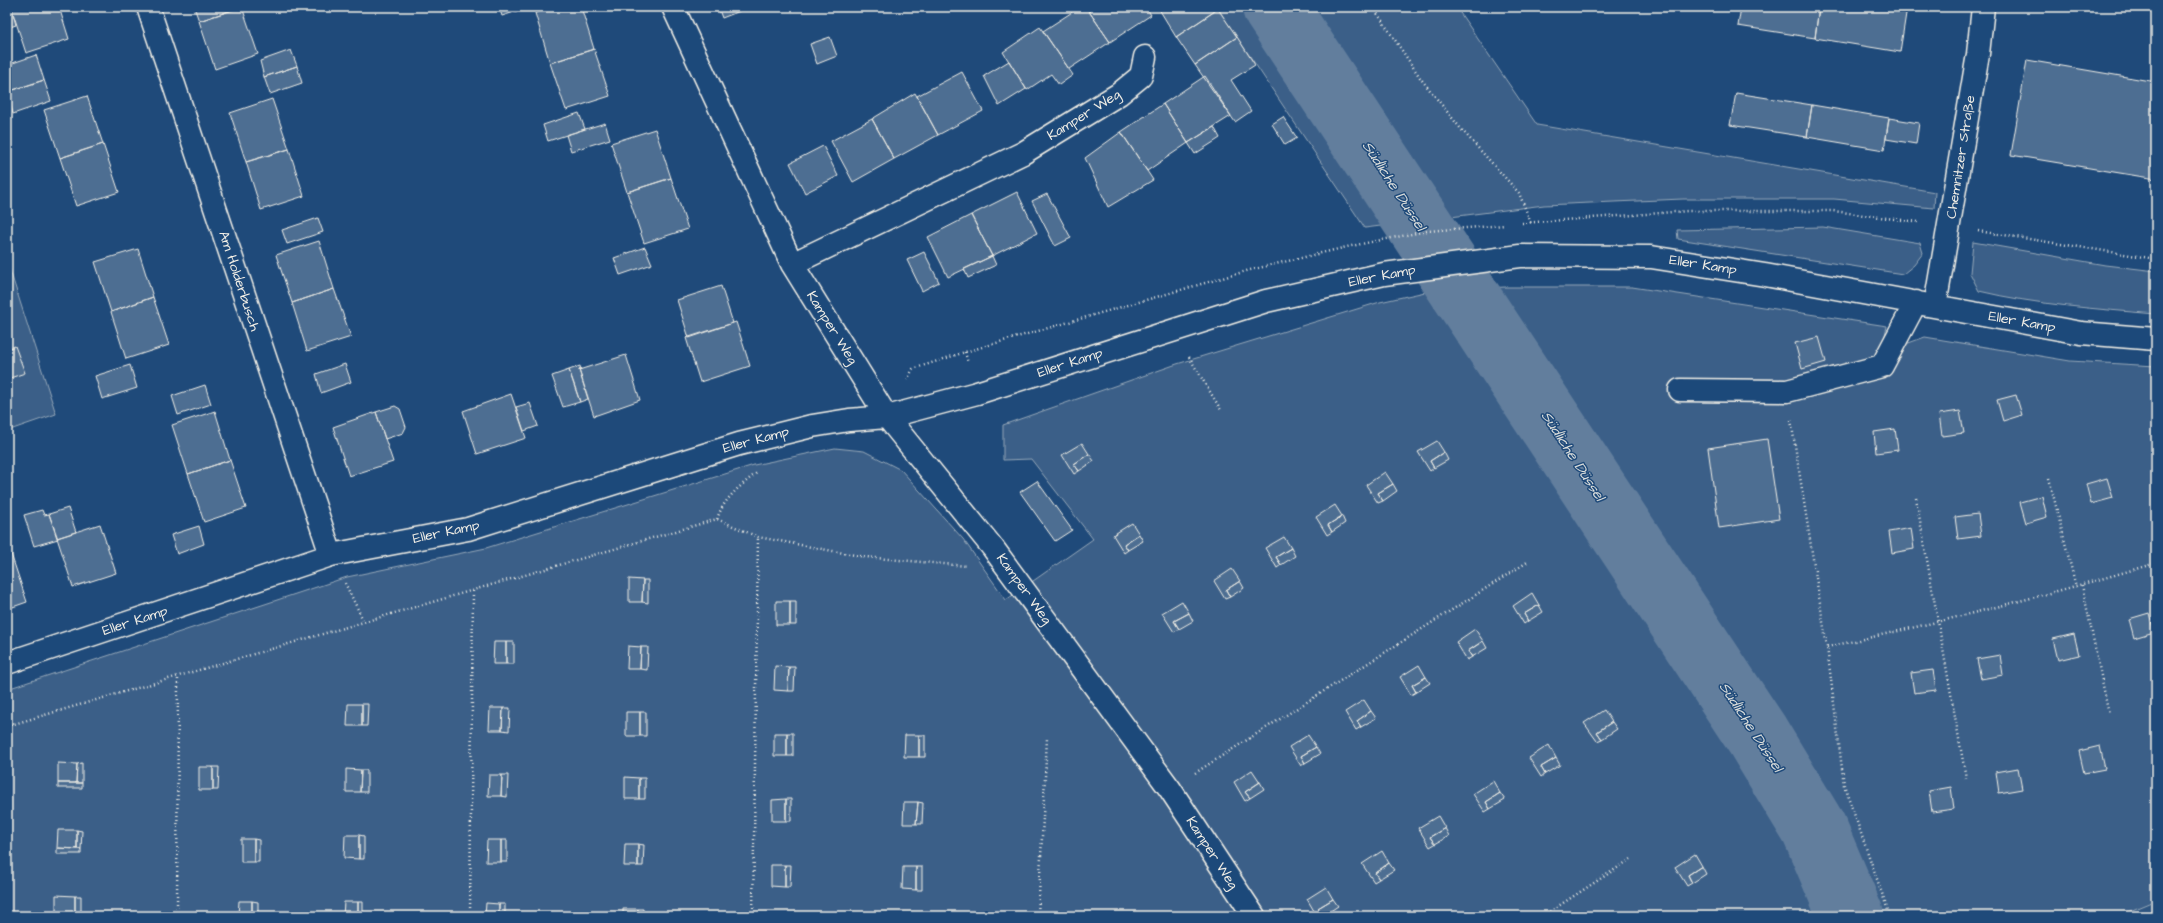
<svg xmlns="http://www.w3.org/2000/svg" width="2163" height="923" font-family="'Architects Daughter',sans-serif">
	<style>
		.built { fill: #2d5581 }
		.green { fill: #3a5f88; stroke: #97a8b8 }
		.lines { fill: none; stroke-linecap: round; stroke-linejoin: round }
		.river { stroke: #627e9d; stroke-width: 66 }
		.building { fill: #4d6e92; stroke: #f4f1e8 }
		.minor-casing { stroke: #f4f1e8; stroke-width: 25 }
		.path { stroke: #f4f1e8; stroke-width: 2.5; stroke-dasharray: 1 3; stroke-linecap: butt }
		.minor { stroke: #1f4a7a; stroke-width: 22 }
		.rail-casing { stroke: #f4f1e8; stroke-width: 4.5 }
		.rail { stroke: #1f4a7a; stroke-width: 3; stroke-dasharray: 9; stroke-linecap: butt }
		.labels { text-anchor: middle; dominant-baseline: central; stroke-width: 3; stroke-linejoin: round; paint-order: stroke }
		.street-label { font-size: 14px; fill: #f4f1e8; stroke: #1f4a7a }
		.water-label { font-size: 15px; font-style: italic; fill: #dee0dd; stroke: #1f4a7a }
	</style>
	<rect width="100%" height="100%" fill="#1f4a7a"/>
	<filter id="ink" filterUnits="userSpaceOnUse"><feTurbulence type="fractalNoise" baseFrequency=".025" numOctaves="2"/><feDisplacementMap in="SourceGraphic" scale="8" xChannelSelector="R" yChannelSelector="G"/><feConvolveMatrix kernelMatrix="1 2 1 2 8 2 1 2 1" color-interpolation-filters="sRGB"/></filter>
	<g filter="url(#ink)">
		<path class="built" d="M2156,900v16h-38z"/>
		<path class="green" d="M1217,7h239l81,118 398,67 -1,16 -100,-9h-151l-139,6 -179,23z
			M1823,227l97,16 3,10 -9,12 -11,9 -225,-35 -1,-9z
			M1973,242l132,23 51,6v43c-59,-5 -119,-9 -177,-23l-9,-18z
			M7,261l49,153 -49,17z
			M1506,287h126l255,39 -6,27 44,-16 145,24 86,5v534l-38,16h-2111v-227l340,-112 139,-29 268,-83 81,-17 29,3 37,19 62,69 43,61 87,-61 -62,-80 -28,1v-35l174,-61 203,-62 54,-12z"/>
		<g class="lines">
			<path class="river" d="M1275,7l482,728 57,94 37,87"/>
		</g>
		<path class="building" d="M7,7h4l5,18 -9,3z
			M11,7h48l10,32 -43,14z
			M194,7h47l-42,14z
			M242,7l16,47 -43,15 -16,-48z
			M499,7h31l-28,9z
			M554,7h27l13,42 -44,14 -15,-50z
			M718,7h21l1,4 -18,7z
			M1080,7h6l24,35 -41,27 -26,-38z
			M1086,7h60l5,8 -41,27z
			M1163,7h54l1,2 -42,28 -17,-28z
			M1741,7h78l-4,31 -77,-12z
			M1819,7h88l-7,45 -85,-14z
			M1218,9l19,28 -42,28 -19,-28z
			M1040,27l33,48 -14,10 -8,-11 -24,16 -24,-38z
			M830,37l7,19 -20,8 -7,-20z
			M1237,37l18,28 -24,15 20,31 -16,11 -40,-57z
			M594,49l16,47 -44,14 -16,-47z
			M291,50l6,16 -33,11 -4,-16z
			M36,55l8,25 -37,12v-27z
			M2027,60l129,22v97l-145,-24z
			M1009,61l17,28 -27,17 -15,-30z
			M297,66l5,17 -32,11 -6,-17z
			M962,72l21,39 -45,24 -21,-39z
			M1205,76l26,40 -43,27 -25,-39z
			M44,80l7,21 -38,13 -6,-22z
			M915,93l23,42 -44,24 -22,-40z
			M1736,93l76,12 -5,32 -77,-12z
			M87,96l16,48 -43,14 -16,-48z
			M272,99l17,50 -43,13 -16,-49z
			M1163,104l25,39 -41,28 -26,-39z
			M1812,105l77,13 -5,32 -77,-13z
			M579,113l6,16 -37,12 -5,-16z
			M1283,117l14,21 -12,7 -13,-21z
			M1889,118l30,5 -3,21 -30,-5z
			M872,119l22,40 -41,23 -22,-41z
			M605,123l5,16 -39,12 -5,-16z
			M1214,127l6,11 -25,16 -7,-11z
			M655,129l16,49 -44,14 -16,-49z
			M1121,132l32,48 -45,27 -23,-49z
			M103,144l16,48 -43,14 -16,-48z
			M823,146l15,30 -33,17 -15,-30z
			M289,149l15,47 -43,14 -15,-48z
			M671,178l17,51 -44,14 -17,-51z
			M1017,192l20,41 -45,23 -21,-41z
			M1047,194l24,44 -16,8 -23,-45z
			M971,215l21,41 -44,21 -20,-40z
			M318,218l5,14 -36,12 -5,-14z
			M319,241l15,48 -42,14 -16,-48z
			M645,247l7,17 -32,11 -6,-17z
			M138,249l15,48 -42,15 -16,-50z
			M924,252l15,30 -17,9 -15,-31z
			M992,256l4,9 -28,13 -4,-9z
			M721,286l12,37 -44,15 -12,-38z
			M334,289l17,48 -44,14 -15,-48z
			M153,297l16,48 -43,14 -15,-47z
			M736,322l14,44 -50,16 -14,-44z
			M1819,337l7,25 -24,7 -7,-26z
			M15,346l10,27 -18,6v-30z
			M626,355l14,45 -46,16 -15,-46z
			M345,364l6,18 -30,11 -5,-19z
			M130,365l7,23 -35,11 -7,-23z
			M580,366l1,4h-2l9,29 -8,3 -11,-32z
			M569,370l11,32 -17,5 -11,-31z
			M205,385l6,19 -33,11 -6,-19z
			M511,394l15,44 -49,16 -14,-43z
			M2016,395l6,20 -19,6 -6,-21z
			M530,403l8,23 -14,5 -8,-24z
			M395,406l5,3 6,18 -3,6 -18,6 -9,-27z
			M215,411l15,49 -42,14 -16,-49z
			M1960,411l4,22 -22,3 -3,-22z
			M376,412l17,50 -44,14 -16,-49z
			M1895,429l3,21 -22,3 -2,-21z
			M1767,439l12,80 -60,9 -11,-80z
			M1437,441l7,11 -14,9 4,7 -4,3 -12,-19z
			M1082,443l7,11 -15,10 5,7 -5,3 -12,-19z
			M1444,452l4,8 -14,8 -4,-7z
			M1089,454l5,7 -15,10 -5,-7z
			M230,460l16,48 -42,14 -16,-48z
			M1385,472l8,12 -15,9 5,8 -5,2 -12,-18z
			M2107,478l6,20 -22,6 -5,-20z
			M1037,481l35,49 -17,11 -35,-49z
			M1393,484l4,7 -14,10 -5,-8z
			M2042,496l5,21 -21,6 -6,-21z
			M1335,505l7,11 -14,9 4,7 -5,3 -11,-18z
			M68,508l8,24 -19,6 -8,-24z
			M42,510l2,5 5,-1 9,25 -24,7 -10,-31z
			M1978,514l3,22 -23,3 -3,-22z
			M1342,516l3,7 -13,9 -4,-7z
			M1132,523l7,11 -15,10 4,6 -4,3 -11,-18z
			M100,524l16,49 -43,14 -16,-49z
			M199,526l5,18 -27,10 -6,-19z
			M1911,528l3,21 -22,4 -3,-21z
			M1139,534l4,7 -15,9 -4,-6z
			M1284,537l7,11 -15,9 5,8 -4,3 -12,-20z
			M1291,548l4,8 -14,9 -5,-8z
			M11,554l16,48 -20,7v-54z
			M1232,569l8,12 -14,9 4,7 -5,2 -11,-18z
			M629,579l14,1 -1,22h-13z
			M643,580h5v23l-6,-1z
			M1240,581l4,7 -14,9 -4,-7z
			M1532,593l7,12 -15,9 4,7 -4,3 -11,-18z
			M776,601h14v24h-14z
			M790,601h6v24h-6z
			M1182,601l7,12 -15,8 5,8 -5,3 -12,-19z
			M1539,605l4,7 -15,9 -4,-7z
			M1189,613l4,8 -14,8 -5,-8z
			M2149,613l5,19 -20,6 -5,-19z
			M1475,629l8,12 -15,10 4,6 -5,3 -11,-18z
			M2074,634l5,21 -21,5 -5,-21z
			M1483,641l4,7 -15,9 -4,-6z
			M494,642h12v22h-13z
			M506,642h8v22h-8z
			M628,646l13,1 -1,22h-13z
			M641,647h7l-1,23 -7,-1z
			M2000,655l3,20 -22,4 -4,-20z
			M1419,665l7,12 -14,8 4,7 -5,3 -11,-18z
			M775,666l14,1 -1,24 -14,-1z
			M789,667h6l-1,24h-6z
			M1933,670l3,20 -22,3 -3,-20z
			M1426,677l4,6 -14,9 -4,-7z
			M1364,700l7,11 -14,10 4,6 -5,3 -11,-18z
			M348,704h14v22h-15z
			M362,704h6l-1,22h-5z
			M490,708h13l-1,22h-13z
			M503,708h7l-1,23 -7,-1z
			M1604,710l8,12 -15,10 5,7 -5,2 -13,-18z
			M1371,711l5,7 -15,9 -4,-6z
			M626,712h14v24h-14z
			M640,712h6v24h-6z
			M1612,722l5,7 -15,10 -5,-7z
			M774,733h13v23h-13z
			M787,733h6v23h-6z
			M905,735h14v22h-15z
			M919,735h6v22h-6z
			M1308,735l8,12 -15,9 4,7 -4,3 -12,-19z
			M1549,745l7,13 -15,9 4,7 -4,3 -12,-19z
			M2100,746l5,23 -21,4 -5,-22z
			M1316,747l4,7 -15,9 -4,-7z
			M1556,758l4,7 -15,9 -4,-7z
			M58,763l19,1 -1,19h-18z
			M82,763v20h-6l1,-19z
			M199,767h14v23h-14z
			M213,767h6l-1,23h-5z
			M2018,768l4,21 -23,4 -3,-21z
			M346,769l15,1 -1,22h-14z
			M361,770h6v22h-7z
			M1252,770l8,12 -15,10 5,6 -5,3 -11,-19z
			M489,775h13l-1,21h-13z
			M502,775h6l-1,22 -6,-1z
			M625,777l14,1v21h-14z
			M639,778h6v21h-6z
			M1493,781l7,12 -14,9 4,7 -5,3 -12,-18z
			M1260,782l4,7 -14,9 -5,-6z
			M58,783h24v5h-24z
			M1951,787l3,22 -22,3 -3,-21z
			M1500,793l5,7 -15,9 -4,-7z
			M786,799v22h-14v-21z
			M786,799h5v22h-5z
			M904,802h14l-2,22h-13z
			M918,802l5,1 -1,21h-6z
			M1438,816l7,12 -15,9 5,7 -5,3 -12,-19z
			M1445,828l4,8 -14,8 -5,-7z
			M58,830h19v19l-20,-1z
			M77,830l5,1 -1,18h-4z
			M345,835h14v24l-15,-1z
			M359,835l5,1v23h-5z
			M241,839h13v23h-13z
			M254,839l5,1v22h-5z
			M487,840h14v22h-15z
			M501,840h6v22h-6z
			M625,844h13v22h-14z
			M638,844l6,1 -1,21h-5z
			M57,848l24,1v5h-24z
			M1382,851l7,12 -14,10 4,6 -5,3 -12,-18z
			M1695,854l7,12 -14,9 4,8 -5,3 -12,-19z
			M1389,863l5,7 -15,9 -4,-6z
			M771,865h14v22l-14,-1z
			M785,865h6l-1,22h-5z
			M1702,866l4,8 -14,9 -4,-8z
			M903,867h13v23l-14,-1z
			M916,867h6v23h-6z
			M1326,887l7,12 -15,9 5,8h-6l-10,-17z
			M56,895l19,1v18h-19z
			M75,896h6v18h-6z
			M1333,899l5,7 -15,10 -5,-8z
			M239,901h13v15h-14z
			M252,901l6,1v14h-6z
			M344,902h14v14h-15z
			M358,902h5v14h-5z
			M486,903l13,1v12h-14z
			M499,904h6v12h-6z
			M623,909h15l-1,7h-14z
			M638,909h5v7h-6z
			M56,914h25l-25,2z"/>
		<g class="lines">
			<defs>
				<path id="minor" d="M148,7l183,548
					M673,7l119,257 95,153 106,131 177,241 84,127
					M792,264l231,-111 96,-59 22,-18 4,-19
					M1935,306l43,-252 5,-47
					M1680,390l107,1 95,-25 34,-64
					M7,663l324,-108 137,-26 271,-85 73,-18 37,-6 38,-3 90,-24 289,-92 118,-27 136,-18 131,1 114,18 316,58 75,6"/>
			</defs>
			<use href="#minor" class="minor-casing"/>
			<path class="path" d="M1373,7l48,72 40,50 58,64 12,30
				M1522,223l166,-12h145l85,11
				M1978,231l178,28
				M965,352l3,11
				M1189,357l32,53
				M907,380l6,-11 52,-17 285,-82 101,-24 76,-15 78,-6
				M1791,420l36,227 17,138 46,131
				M2049,478l27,109
				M1916,498l50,280
				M717,519c7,-21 23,-33 41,-47
				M345,583l19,39
				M2082,585l27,129
				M1827,647c111,-24 221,-52 329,-84
				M7,726l710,-207 41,18 107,20 102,9
				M1195,773l334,-212
				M177,916l1,-239
				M470,916l3,-326
				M753,916l5,-379
				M1038,916l9,-178
				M1543,916l88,-57"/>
			<use href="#minor" class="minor"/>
			<defs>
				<path id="rail" d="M2155,916h1"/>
			</defs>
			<use href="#rail" class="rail-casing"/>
			<use href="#rail" class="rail"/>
		</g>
	</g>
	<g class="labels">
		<g class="street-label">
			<text transform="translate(1084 115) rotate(-32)">Kamper Weg</text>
			<text transform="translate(1961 157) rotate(-81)">Chemnitzer Straße</text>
			<text transform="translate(1703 265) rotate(9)">Eller Kamp</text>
			<text transform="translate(1382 276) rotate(-11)">Eller Kamp</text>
			<text transform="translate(239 281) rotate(72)">Am Holderbusch</text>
			<text transform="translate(2022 322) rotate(10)">Eller Kamp</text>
			<text transform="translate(832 328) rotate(58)">Kamper Weg</text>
			<text transform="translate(1070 363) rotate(-18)">Eller Kamp</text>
			<text transform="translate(756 440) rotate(-15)">Eller Kamp</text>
			<text transform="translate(446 532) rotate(-12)">Eller Kamp</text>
			<text transform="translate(1024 589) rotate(54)">Kamper Weg</text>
			<text transform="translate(135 621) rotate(-18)">Eller Kamp</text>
			<text transform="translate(1212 853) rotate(57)">Kamper Weg</text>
		</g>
		<g class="water-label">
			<text transform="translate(1394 186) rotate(57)">Südliche Düssel</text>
			<text transform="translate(1573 456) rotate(57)">Südliche Düssel</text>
			<text transform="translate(1751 727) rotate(57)">Südliche Düssel</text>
		</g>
	</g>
	<rect width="2163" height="923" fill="none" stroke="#1f4a7a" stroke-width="24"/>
	<rect x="12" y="12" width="2139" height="899" fill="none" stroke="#f4f1e8" stroke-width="1.5" filter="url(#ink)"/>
</svg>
